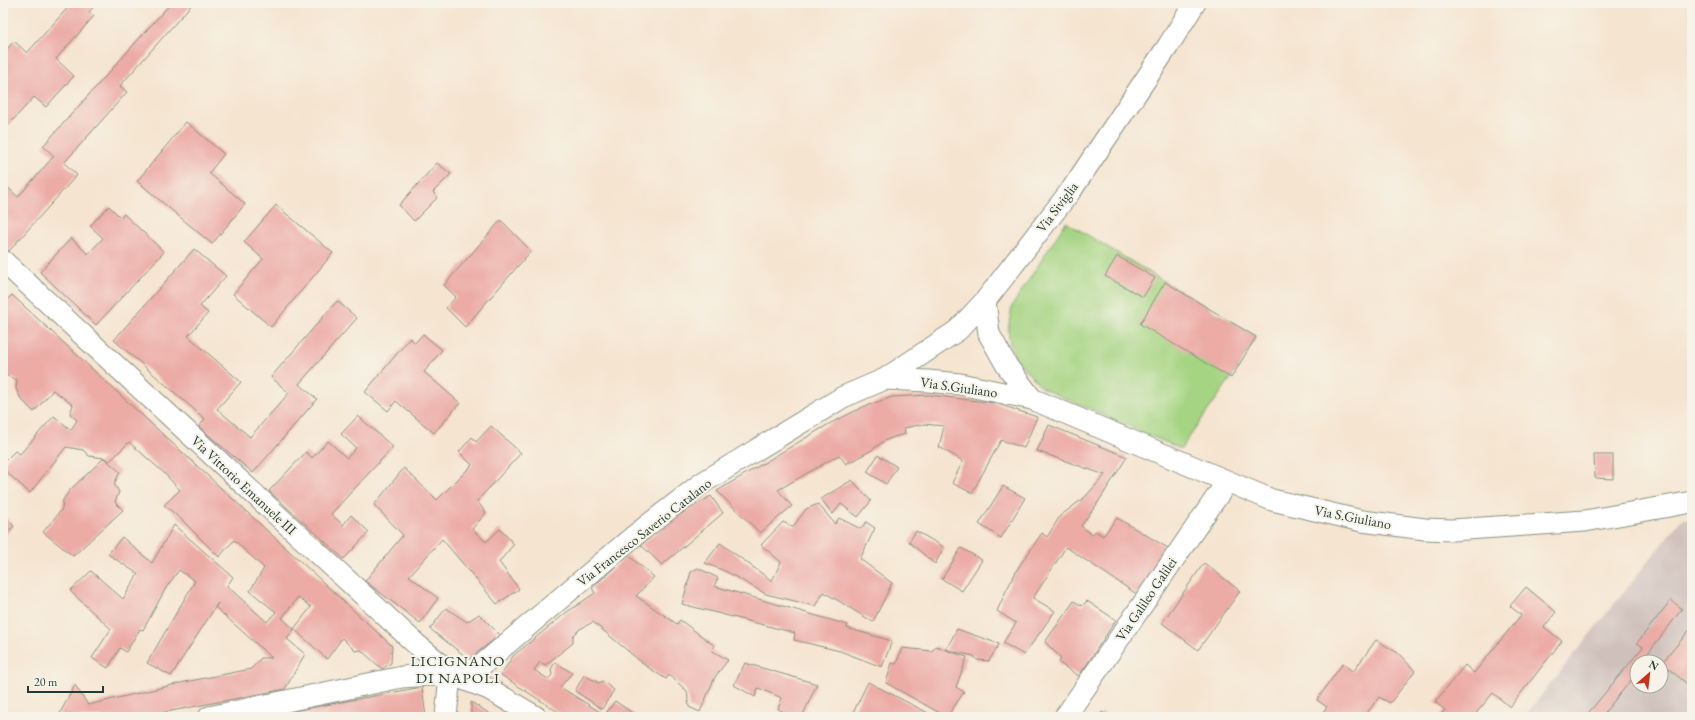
<svg xmlns="http://www.w3.org/2000/svg" width="1695" height="720" font-family="'EB Garamond',serif">
	<style>
		.industrial { fill: #cfc0bb; fill-rule: evenodd }
		.green { fill: #a5d482; stroke: #62885b }
		.building { fill: #ecaba5; fill-rule: evenodd }
		.lines { fill: none; stroke-linecap: round; stroke-linejoin: round }
		.minor-casing { stroke: #8a9182; stroke-width: 23 }
		.minor { stroke: #fff; stroke-width: 21 }
		.labels { text-anchor: middle; dominant-baseline: central; stroke-width: 4; stroke-linejoin: round; paint-order: stroke }
		.street-label { font-size: 14px; fill: #1f3d34; stroke: #f7f3e8 }
		.neighbourhood-label { font-size: 15px; letter-spacing: 1px; fill: #1f3d34; stroke: #f7f3e8 }
	</style>
	<rect width="100%" height="100%" fill="#f7f3e8"/>
	<filter id="ink" filterUnits="userSpaceOnUse"><feTurbulence type="fractalNoise" baseFrequency=".025" numOctaves="2"/><feDisplacementMap in="SourceGraphic" scale="8" xChannelSelector="R" yChannelSelector="G"/><feConvolveMatrix kernelMatrix="1 2 1 2 8 2 1 2 1" color-interpolation-filters="sRGB"/></filter>
	<filter id="wash" filterUnits="userSpaceOnUse"><feTurbulence type="fractalNoise" baseFrequency=".012" numOctaves="4" result="noise"/><feDisplacementMap in="SourceGraphic" scale="16" xChannelSelector="R" yChannelSelector="G"/><feGaussianBlur stdDeviation="0.9" result="paint"/><feColorMatrix in="noise" values="0 0 0 0 0 0 0 0 0 0 0 0 0 0 0 0 0 1.4 0 .05"/><feComposite in="paint" operator="in"/></filter>
	<g filter="url(#wash)">
		<rect width="100%" height="100%" fill="#f5e5d0"/>
		<path class="industrial" d="M1692,517v200h-168l157,-197zM1637,662h24v24h-24z"/>
		<path class="green" d="M1066,222l190,115 -25,41 -50,71 -139,-61 -27,-30 -5,-14 -2,-14 4,-24z"/>
		<g id="blocks">
			<path class="building" d="M72,3h25l-8,9 5,4 -38,43 18,17 -28,31 -12,-10 -31,34v-77l11,-13 13,12z
				M171,3h22l-73,83 7,6 -63,71 13,12 -68,76 -6,-5v-63l15,14 36,-41 -11,-10z
				M186,122l38,32 -15,19 36,31 -33,40 -75,-63z
				M437,163l14,11 -18,18 4,6 -23,23 -15,-16z
				M276,205l57,48 -62,74 -38,-33 30,-35 -19,-17z
				M109,206l12,12 3,-4 40,38 -68,73 -56,-53 31,-34 17,16 15,-16 -13,-12z
				M501,220l30,31 -66,76 -19,-19 10,-11 -12,-12z
				M194,249l32,27 -26,30 8,7 -20,23 53,46 -24,27 33,28 39,-44 -18,-16 66,-76 20,17 -58,66 18,15 -64,74 -54,-46 6,-8 -91,-79z
				M1117,256l38,22 -12,19 -38,-21z
				M1165,282l91,55 -25,41 -91,-54z
				M12,295l380,351 -1,17 -9,6 -21,-19 -6,1 -13,-13 -15,21 -33,-30 -7,10 18,15 -20,35 -145,28h-82l17,-32 13,20 97,-23 66,-13 10,-11h11l-57,-51 3,-4 -47,73 -24,-13 48,-82 -16,-11 -13,18 -23,42 -3,-1 -14,23 -6,-4 -12,20 -16,-10 19,-29 -41,-38 21,-20 32,28 15,-25 -30,-20 14,-17 30,26 22,-38 59,52 -6,9 40,36 9,-10 -26,-21 14,-23 -30,-28 -15,17 -38,-38 -17,-14 16,-15 -17,-18 -34,-30 -19,19 -6,-3 16,14 -6,12 5,8 -4,10 8,8 -50,46 -30,-24 19,-23 1,-9 6,-9 35,-33 -15,-2 -6,-6 -17,-3 -36,46 -27,-24v-6l12,-12 5,3 34,-38 17,14 6,-10 -7,-6 3,-9 -20,-15 -19,22 -13,-13 -5,-10 1,-9 -14,-6v-70zM298,597l13,10 -17,22 -12,-11z
				M423,334l19,16 -18,22 36,31 -26,30 -38,-32 -8,10 -23,-19 45,-54 5,5z
				M929,395l66,8 42,14 -13,31 -23,-8 -29,53 -20,-10 11,-22 -24,-14 5,-21 -20,-2 -20,4 1,6 -11,3 -10,4 -12,9 -26,14 -7,-9 -61,35 14,16 -32,27 -43,-42 112,-67 34,-17 29,-10z
				M358,416l35,31 -62,67 12,11 8,-10 18,17 -25,27 -75,-68 37,-39 6,6 16,-17 19,17 9,-10 -15,-14z
				M1049,425l78,32 -30,47 -16,22 11,9 3,-4 8,5 14,-18 51,30 2,6 -32,41 -72,-48 -33,51 22,13 -31,44 -21,-12 13,-20 -19,-12 10,-22 11,-21 24,-35 5,4 13,-21 25,-19 20,-22 -68,-24z
				M491,426l30,27 -44,48 9,12 -14,16 14,13 14,-13 14,15 -15,18 20,27 -22,15 -55,-65 -33,37 29,22 -18,25 -55,-42 38,-46 -29,-30 30,-37 33,32 35,-35 -13,-13 13,-15 4,5z
				M878,455l19,12 -11,17 -19,-12z
				M1594,455h19v24l-18,-1z
				M852,480l19,21 -13,16 -17,-13 -8,10 -12,-15z
				M1003,486l22,12 -24,40 -22,-14z
				M711,496l12,17 -61,52 -21,-20 33,-27z
				M818,504l17,20 4,-6 22,11 5,-7 9,6 -15,31 32,24 -19,39 -49,-30 -9,14 -49,-12 -39,-22 -22,-9 15,-20 52,38 9,-19 -20,-17 22,-23 10,5 13,-18z
				M3,515l11,11 -11,11z
				M916,531l28,16 -9,17 -26,-22z
				M961,548l21,12 -20,31 -20,-12z
				M628,555l26,22 -18,19 41,28 3,-4 35,26 -4,4 17,10 -13,17 -15,35 -11,-5 -2,-16 -18,-16 -3,4 -20,-13 -53,-44 -13,7 -7,7v7l-28,22 -5,-3 -6,8 14,9 4,-4 -1,-5 4,-8 17,11 -12,14 45,28 10,-14 23,16h-72l-65,-42 12,-19 54,-44 28,-19 -3,-5z
				M1204,563l36,28 -42,59 -36,-27z
				M698,568l20,10 -4,8 134,39 -1,3 45,13 -10,26 -42,-16 -46,-11 1,-7 -113,-29 9,-32z
				M1526,587l30,25 -12,15 18,14 -52,66 -17,-14 -20,24h-34l6,-7 -10,-8 30,-37 9,8 47,-58 -11,-9z
				M1671,600l11,9 -33,43 -5,10h-7v11l-36,44h-16l58,-70 -6,-4z
				M1074,601l8,5 5,-5 29,19 -37,56 -20,-13 2,-5 -16,-16z
				M446,608l21,14 12,-8 21,21 -31,24 -39,-30z
				M1692,627v61l-30,-25z
				M957,629l42,15 -10,17 -12,-1 -3,-4 -28,-6 21,7 -11,30 8,5 -17,25 -61,-34 6,-20 4,1 6,-16 30,3 4,-5 10,4z
				M1376,640l22,13 17,18 -25,32 -11,-6 -15,20h-45l8,-10 -10,-7 26,-37 10,9z
				M745,663l72,21 -15,33h-8l-16,-8 4,-11 -24,-10 -3,9 -21,-12z
				M584,675l15,8 3,-2 12,9 -12,19 -27,-18z
				M868,682l68,35h-85z
				M422,687l4,30h-159v-1z
				M471,702l24,15h-24z
				M1102,712l8,5h-11z"/>
		</g>
	</g>
	<g filter="url(#ink)">
		<use href="#blocks" fill-opacity="0" stroke="#8a9182" stroke-width="1"/>
		<g class="lines">
			<defs>
				<path id="minor" d="M3,261l413,383 39,32 34,13 47,28
					M985,301l4,33 18,32 25,33
					M885,379l43,2 32,3 72,15 240,101 90,21 63,8 27,1 133,-9 107,-19
					M209,717l193,-40 27,-2 26,1 15,-5 13,-7 151,-128 68,-53 141,-86 42,-18 73,-49 27,-29 87,-112 96,-143 27,-43
					M446,717l3,-32 6,-9
					M1065,717l162,-235"/>
			</defs>
			<use href="#minor" class="minor-casing"/>
			<use href="#minor" class="minor"/>
		</g>
	</g>
	<g class="labels">
		<g class="street-label">
			<text transform="translate(1057 207) rotate(-53)">Via Siviglia</text>
			<text transform="translate(959 387) rotate(8)">Via S.Giuliano</text>
			<text transform="translate(244 485) rotate(43)">Via Vittorio Emanuele III</text>
			<text transform="translate(1353 517) rotate(11)">Via S.Giuliano</text>
			<text transform="translate(644 532) rotate(-38)">Via Francesco Saverio Catalano</text>
			<text transform="translate(1146 599) rotate(-56)">Via Galileo Galilei</text>
		</g>
		<g class="neighbourhood-label">
			<text x="458" y="660">LICIGNANO<tspan x="458" dy="17">DI NAPOLI</tspan></text>
		</g>
	</g>
	<rect width="1695" height="720" fill="none" stroke="#f7f3e8" stroke-width="16"/>
	<g transform="translate(1649 674) rotate(28)"><circle r="19" fill="#f7f3e8" stroke="#a1aaa0"/>
	<path d="M0-3L7 15L0 10L-7 15Z" fill="#c8321e"/>
	<text y="-6" font-size="11" font-weight="bold" text-anchor="middle" fill="#1f3d34">N</text>
	</g>
	<path d="M28 686v6h75v-6" fill="none" stroke="#1f3d34" stroke-width="2"/>
	<text x="34" y="686" font-size="12" fill="#1f3d34" stroke="#f7f3e8" stroke-width="3" paint-order="stroke">20 m</text>
</svg>
